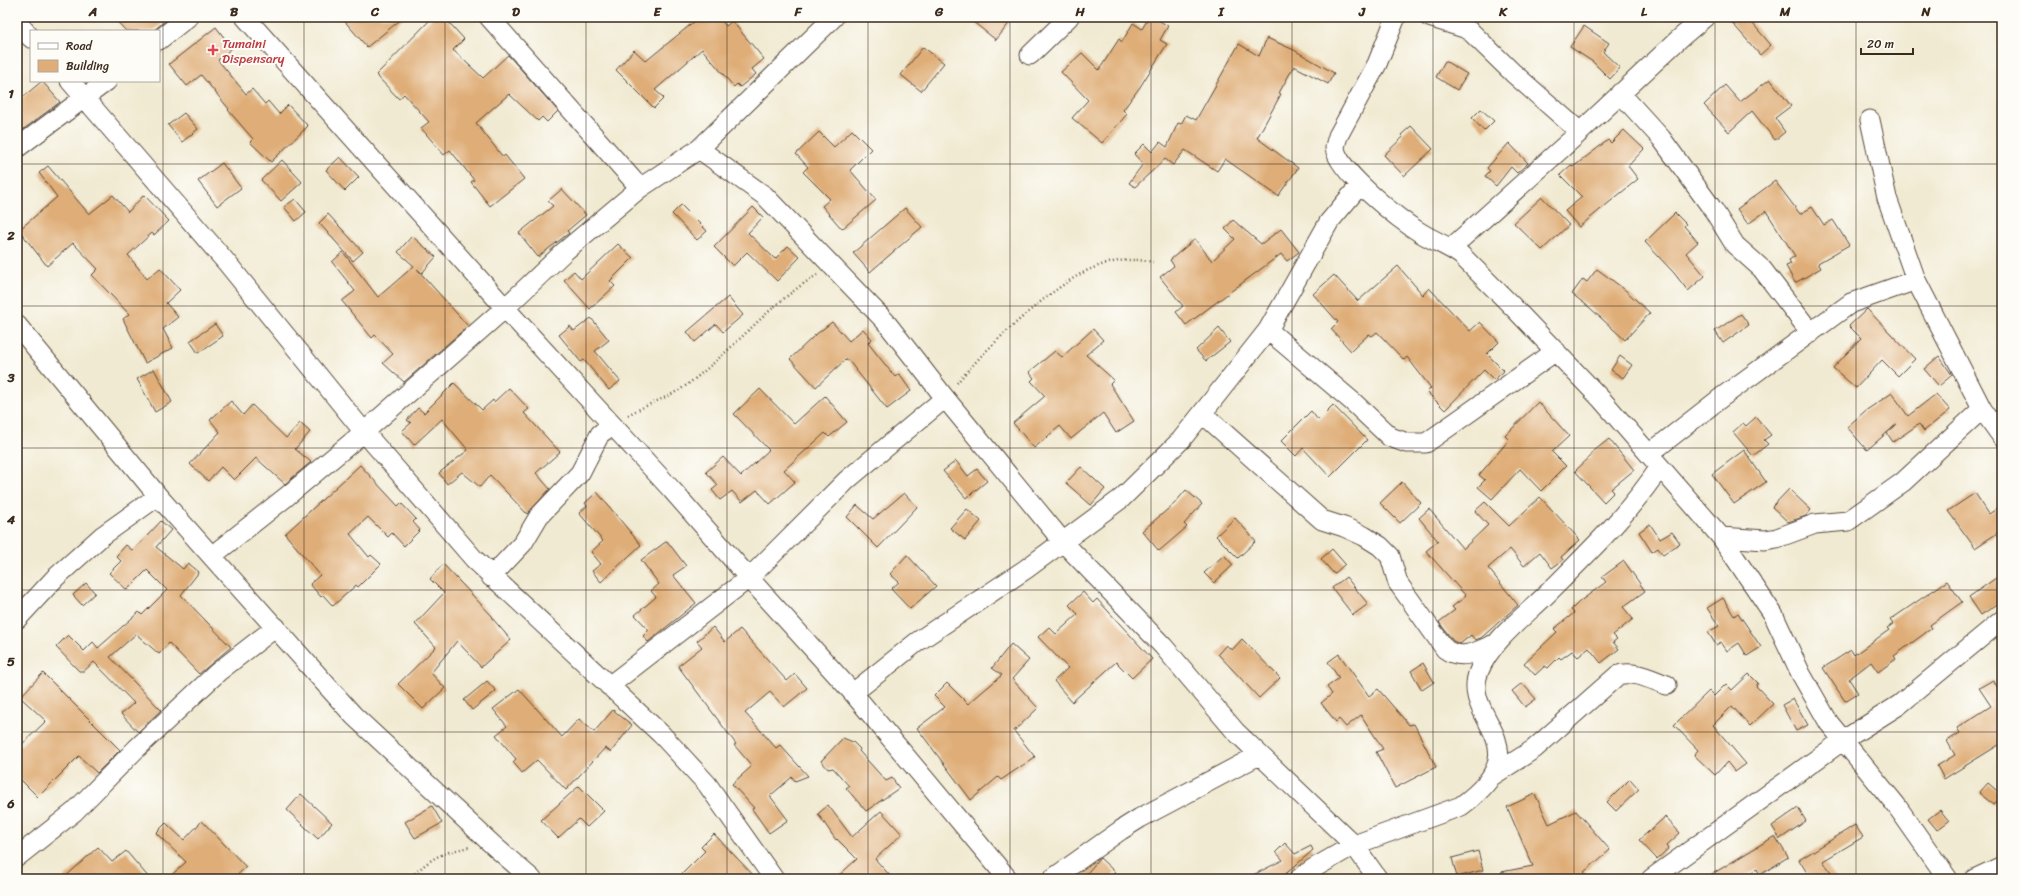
<svg xmlns="http://www.w3.org/2000/svg" width="2019" height="896" font-family="Sriracha,sans-serif">
	<style>
		.building { fill: #dfad77 }
		.lines { fill: none; stroke-linecap: round; stroke-linejoin: round }
		.minor-casing { stroke: #564739; stroke-width: 21 }
		.path { stroke: #564739; stroke-width: 2.5; stroke-dasharray: 1 3; stroke-linecap: butt }
		.minor { stroke: #fff; stroke-width: 19 }
		.grid { fill: none; stroke: #3b2a1e; stroke-width: 1; stroke-opacity: 0.55 }
		.health-dot { fill: #e0444e; stroke: #fdfcf7; stroke-width: 1.5 }
		.labels { text-anchor: middle; dominant-baseline: central; stroke-width: 4; stroke-linejoin: round; paint-order: stroke }
		.health-label { font-size: 13px; fill: #be3a42; stroke: #fdfcf7; text-anchor: start }
		.neatline { fill: none; stroke: #3b2a1e; stroke-width: 1.5 }
		.grid-label { font-size: 13px; text-anchor: middle; font-weight: bold; fill: #3b2a1e }
	</style>
	<rect width="100%" height="100%" fill="#fdfcf7"/>
	<filter id="ink" filterUnits="userSpaceOnUse"><feTurbulence type="fractalNoise" baseFrequency=".025" numOctaves="2"/><feDisplacementMap in="SourceGraphic" scale="8" xChannelSelector="R" yChannelSelector="G"/><feConvolveMatrix kernelMatrix="1 2 1 2 8 2 1 2 1" color-interpolation-filters="sRGB"/></filter>
	<filter id="wash" filterUnits="userSpaceOnUse"><feTurbulence type="fractalNoise" baseFrequency=".012" numOctaves="4" result="noise"/><feDisplacementMap in="SourceGraphic" scale="16" xChannelSelector="R" yChannelSelector="G"/><feGaussianBlur stdDeviation="0.9" result="paint"/><feColorMatrix in="noise" values="0 0 0 0 0 0 0 0 0 0 0 0 0 0 0 0 0 1.4 0 .05"/><feComposite in="paint" operator="in"/></filter>
	<g filter="url(#wash)">
		<rect width="100%" height="100%" fill="#f1ead2"/>
		<g id="blocks">
			<path class="building" d="M113,17h57l-17,14h-27z
				M341,17h63l-37,30z
				M433,17h11l20,22 -11,11 30,28 25,-23 50,56 -11,11 -5,-5 -4,4 -29,-27 -33,29 27,34 2,-2 19,24 -34,27 -19,-24 3,-2 -24,-30 -6,5 -23,-27 8,-6 -25,-28 -5,5 -23,-24z
				M700,17h18l8,9 6,-5 32,38 -12,10 4,5 -16,13 -3,-3 -3,3 -32,-38 -47,41 9,8 -10,10 -38,-38 18,-20 12,11z
				M967,17h47l-18,23z
				M1149,17h4l15,9 -8,14 7,4 -27,43 -17,23 4,4 -25,29 -30,-25 16,-18 -27,-28 21,-19 17,17 20,-31 3,3 11,-19 9,6z
				M1727,17h20l24,28 -11,10z
				M1584,26l25,17 -6,9 17,16 -10,11 -17,-17 -23,-15z
				M216,27l16,21 -14,12 28,34 6,-5 13,15 3,-3 11,13 9,-9 20,21 -37,36 -21,-20 3,-3 -25,-29 1,-1 -28,-34 -14,11 -18,-22z
				M1267,38l27,12 40,23 -6,11 -34,-18 -15,27 2,1 -24,44 41,30 -20,28 -53,-37 -8,12 -32,-21 -12,15 -8,-6 -30,28 -6,-4 14,-19 -9,-10 10,-10 8,8 8,-10 7,5 11,-24 3,1 5,-9 10,5 43,-76 20,12z
				M923,47l21,16 -23,28 -20,-16z
				M1445,61l22,13 -10,16 -21,-13z
				M1770,79l21,27 -16,12 10,14 -10,8 -23,-29 -23,21 -25,-27 21,-20 15,17z
				M42,81l18,21 -43,32v-32z
				M1481,109l13,12 -10,10 -12,-13z
				M184,113l14,16 -16,13 -14,-17z
				M1411,126l22,23 -29,27 -20,-21 19,-18 -2,-2z
				M852,130l19,19 -21,21 26,30 -34,29 -20,-23 8,-7 -27,-27 5,-5 -12,-13 23,-22 15,15z
				M1624,130l20,19 -16,17 10,13 -59,48 -14,-16 17,-14 -22,-22 11,-10 2,2 35,-27 3,3z
				M1509,143l19,20 -11,10 -6,-6 -15,19 -11,-10 5,-5 -3,-3z
				M340,157l19,20 -14,14 -19,-21z
				M282,160l20,22 -21,19 -20,-21z
				M222,163l19,25 -24,18 -19,-25z
				M48,166l41,48 24,-19 15,17 16,-17 25,26 -15,14 -2,-2 -24,22 19,24 13,-11 20,22 -14,13 12,14 -15,12 10,19 -28,15 -22,-44 6,-5 -37,-39 6,-6 -25,-26 -26,23 -28,-36 38,-33 -18,-24z
				M1775,181l25,33 12,-7 12,18 9,-5 16,25 -31,18 3,5 -26,15 -9,-17 5,-2 -2,-4 6,-4 -29,-45 -18,13 -11,-15z
				M562,189l24,26 -19,16 2,2 -31,24 -19,-24 34,-27 -5,-5z
				M1542,197l27,28 -27,25 -28,-27z
				M295,199l11,13 -10,9 -12,-14z
				M681,205l26,26 -10,9 -25,-26z
				M753,207l10,10 -15,16 27,26 13,-13 12,11 -23,24 -30,-29 -14,14 -19,-19z
				M905,208l17,19 -52,45 -17,-19z
				M1675,213l11,11 -2,2 14,16 -12,11 19,23 -17,15 -14,-18 -29,-31z
				M328,214l35,38 -10,9 -34,-38z
				M1233,220l28,24 20,-15 18,23 -12,9 -6,-7 -95,71 -10,-13 7,-6 -23,-29 14,-11 -4,-6 25,-21 17,22 23,-22 -10,-10z
				M412,236l24,21 -14,16 -5,-4 51,57 -64,56 -21,-19 10,-9 -18,-19 -3,3 -30,-37 13,-10 -23,-29 11,-10 35,45 36,-31 -16,-14z
				M618,244l15,14 -23,23 5,5 -25,23 -26,-29 10,-9 7,8z
				M1398,266l25,29 6,-7 41,43 10,-9 19,20 -12,12 17,17 -10,9 -10,-10 -39,40 -18,-18 4,-4 -24,-31 -3,3 -27,-28 -5,4 -3,-2 -18,17 -20,-22 7,-7 -25,-28 21,-19 24,26z
				M1597,269l27,20 26,24 -25,27 -36,-33 -17,-13 11,-15 4,3z
				M728,297l15,18 -20,17 -7,-8 -21,18 -8,-10z
				M1867,309l48,50 -17,17 -16,-16 -26,28 -23,-20 28,-30 -12,-12z
				M1741,314l8,11 -26,18 -8,-12z
				M591,318l18,22 -14,11 25,30 -11,9 -25,-30 -3,2 -22,-27 11,-9 4,5z
				M832,322l17,19 14,-12 9,10 -4,4 27,34 4,-3 12,17 -24,18 -39,-49 -2,-1 -30,28 -26,-28 24,-23z
				M215,324l8,12 -25,17 -8,-12z
				M1219,328l11,14 -24,19 -10,-11z
				M1093,329l10,11 -17,15 28,25 -4,4 24,37 -18,12 -13,-20 -32,26 -11,-13 -26,22 -21,-25 32,-27 -14,-15 3,-3 -5,-6 26,-21 7,6z
				M1620,356l12,9 -9,13 -12,-8z
				M1939,356l13,19 -13,11 -15,-17z
				M154,369l18,33 -17,10 -18,-33z
				M454,383l28,27 11,-10 1,2 15,-14 20,21 -5,4 36,39 -24,21 14,16 -23,25 -37,-39 -10,12 -18,-15 -15,12 -8,-11 29,-23 -26,-31 -28,26 -12,-14 9,-8 -4,-3 11,-12 6,5z
				M760,389l34,35 31,-28 22,26 -18,15 -4,-4 -41,37 11,12 -25,22 -13,-14 -15,12 -10,-11 -12,9 -8,-10 6,-5 -12,-13 17,-15 18,19 28,-26 -35,-36z
				M1892,393l16,23 28,-22 14,16 -26,21 -5,-7 -26,18 -6,-9 10,-9 -30,26 -20,-23 18,-16z
				M231,401l12,14 9,-10 34,33 14,-15 10,9 -15,17 16,13 -26,22 -29,-26 -22,22 -13,-13 -13,14 -18,-17 30,-32 -10,-12z
				M1538,402l31,34 -17,16 14,14 -25,25 -21,-22 -28,30 -14,-12 7,-7 -6,-5 30,-35 -4,-4z
				M1333,405l34,35 -37,37 -27,-29 -7,8 -15,-15 30,-30 7,9z
				M1756,417l15,18 -7,5 4,4 -15,12 -20,-24 10,-9 3,3z
				M1609,439l25,31 -23,19 3,3 -10,10 -29,-31 16,-15 -1,-2z
				M1744,450l22,32 -32,22 -22,-30z
				M956,461l12,15 9,-7 10,12 -21,17 -23,-27z
				M360,465l38,41 3,-3 15,16 -3,3 7,8 -16,16 -12,-13 -4,4 -20,-20 -18,17 19,23 2,-2 10,9 -23,23 -2,-2 -23,21 -10,-11 -2,2 -11,-13 10,-9 -35,-41z
				M1081,467l24,22 -14,16 -25,-22z
				M1402,482l19,21 -21,20 -20,-20z
				M1789,489l22,21 -5,6 -18,6 -16,-15z
				M1186,490l16,14 -18,20 3,3 -28,24 -17,-20 32,-27z
				M597,492l44,53 -40,37 -9,-11 9,-7 -10,-12 12,-11 -24,-28 8,-7 -2,-3z
				M904,493l13,14 -39,41 -31,-31 10,-12 16,14z
				M1975,493l14,21 13,-9v25l-27,18 -27,-37z
				M1540,497l40,43 -19,17 2,3 -11,8 -12,-16 -16,14 -14,-17 -22,19 30,37 -37,33 -6,2 -4,-5 -11,9 -7,-3 -14,-19 16,-12 -3,-3 14,-11 -40,-45 12,-10 -19,-23 10,-9 34,40 25,-24 -13,-14 10,-9 24,24z
				M967,509l14,12 -16,19 -15,-12z
				M1235,518l21,23 -18,17 -22,-22z
				M161,521l10,9 -15,17 27,22 5,-6 11,9 -18,23 50,52 -32,27 -30,-31 -10,11 -23,-20 -26,23 51,53 -23,22 -17,-18 13,-11 -40,-41 -10,9h-5l-23,-24 12,-12 16,16 9,-9 5,6 41,-36 3,3 25,-25 -20,-20 -20,20 -18,-17 12,-12 -5,-5 10,-11 7,6z
				M1650,524l10,15 12,-7 8,11 -17,12 -5,-7 -6,4 -13,-20z
				M667,541l19,25 -13,9 23,28 -48,39 -5,-6 6,-6 -14,-15 21,-18 -5,-6 8,-7 -18,-24z
				M1332,549l13,15 -11,10 -13,-15z
				M907,555l29,31 -26,23 -19,-20 8,-7 -9,-8z
				M1224,555l9,10 -19,18 -10,-10z
				M1624,561l21,30 -22,16 10,12 -20,16 4,4 -4,3 6,7 -18,14 -12,-15 -11,9 -6,-6 -11,8 -2,-2 -11,11 -3,-2 -10,9 -11,-12 33,-31 -3,-3 20,-16 -3,-3 8,-8 27,-20 -4,-5z
				M443,564l50,53 -1,1 19,22 -30,27 -24,-26 -26,32 14,15 -22,21 -25,-25 38,-37 -21,-23 29,-31 -14,-14z
				M1346,577l22,27 -15,11 -21,-27z
				M1996,578l6,8v15l-21,14 -12,-18z
				M1947,581l15,21 -32,23 2,3 -38,28 2,3 -18,13 -7,-10 -22,17 9,14 -13,8 -22,-33 28,-18 3,5 35,-25 -2,-2 6,-4 -3,-4z
				M86,583l9,10 -13,12 -9,-10z
				M1083,592l10,11 4,-4 55,60 -20,19 -16,-16 -44,40 -18,-21 14,-13 -30,-31 11,-10 7,7 22,-20 -9,-9z
				M1723,598l11,18 4,-3 23,34 -14,9 -8,-13 -12,8 -6,-9 -5,3 -8,-13 11,-6 -12,-18z
				M713,627l12,15 15,-13 47,52 8,-7 12,14 -23,19 -14,-15 -25,21 31,35 4,-3 28,31 -13,5 -3,-4 -22,19 18,24 -19,13 -17,-24 2,-1 -22,-24 20,-18 -18,-21 2,-1 -58,-78 24,-19 -5,-6z
				M1242,639l38,39 -21,20 -41,-44 8,-9 6,5z
				M1011,644l18,16 -17,19 26,29 -24,23 21,26 -34,23 -3,-3 -27,23 -54,-72 28,-21 -11,-11 13,-13 21,21 34,-29 -10,-7z
				M1339,654l30,42 9,-7 31,36 5,-1 22,43 -41,21 -19,-36 7,-3 -22,-34 -15,12 -7,-8 -3,3 -15,-19 11,-9 -5,-7 12,-9 -11,-16z
				M1423,663l11,19 -12,8 -11,-19z
				M43,673l77,77 -23,23 -18,-17 -41,41 -21,-21v-27l29,-28 -26,-24z
				M1749,674l9,9 -2,3 17,18 -23,22 -18,-20 -19,19 33,39 -11,8 -8,-10 -12,13 -21,-20 4,-5 -24,-25 35,-34 5,5 12,-12 6,6z
				M1993,680l9,14v49l-58,36 -7,-13 18,-11 -8,-14 13,-8 -3,-5 34,-22 -12,-18z
				M487,681l9,10 -24,19 -8,-10z
				M1522,683l14,16 -11,8 -13,-16z
				M519,689l43,48 17,-18 15,13 19,-22 19,15 -21,27 -6,-4 -39,42 -29,-30 -15,13 -9,-11 3,-3 -20,-24 11,-9 -14,-17z
				M1793,699l15,26 -12,6 -14,-26z
				M843,738l10,4 7,7 -1,2 27,30 6,-3 7,10 -33,23 -20,-23 3,-2 -16,-18 -5,1 -7,-8z
				M1630,779l9,10 -23,22 -9,-9z
				M1988,783l14,12 -8,10 -15,-12z
				M579,786l25,25 -17,16 -8,-8 -21,19 -17,-18z
				M301,794l31,29 -14,16 -31,-29z
				M1535,794l14,30 27,-13 34,39 -26,22 6,7h-88l-1,-7 32,-6 -26,-59z
				M828,805l24,32 29,-26 21,23 -27,25 18,20h-58l22,-20 -20,-20 -1,1 -18,-26z
				M432,806l10,17 -27,15 -10,-16z
				M1798,808l8,13 -26,18 -8,-13z
				M1940,810l9,11 -12,9 -9,-11z
				M1665,817l15,16 -13,12 2,3 -12,11 -18,-19z
				M202,821l44,46 -13,12h-66l19,-17 -30,-29 10,-10 18,17z
				M1855,825l8,12 -40,24 13,18h-25l-12,-19z
				M714,834l43,45h-80l28,-28 -4,-4z
				M1775,836l13,21 -28,18 -3,-6 -17,10h-36z
				M1285,843l10,11 16,-8 2,4 -33,29h-35l38,-19 -7,-8z
				M98,847l14,15 14,-11 24,28h-87z
				M1478,851l5,19 -26,7 -5,-19z
				M1100,858l15,14 -6,7h-27z"/>
		</g>
	</g>
	<g filter="url(#ink)">
		<use href="#blocks" fill-opacity="0" stroke="#564739" stroke-width="1"/>
		<g class="lines">
			<defs>
				<path id="minor" d="M245,17l260,291 167,182 77,88 104,115 155,186
					M489,17l151,171
					M1396,17l-19,47 -39,72c-1,4 -3,9 -3,12 3,24 66,73 86,85 13,8 27,13 40,22l53,53 88,92 119,137 52,77 28,60 28,49 67,82 52,74
					M1429,17l35,11 7,4 42,41 67,59
					M17,22l14,16
					M159,40l29,-23
					M1030,55l39,-38
					M70,81l157,182 137,169 110,127 188,176 45,49 67,95
					M1620,93l41,45 53,73 21,34 27,24 49,64
					M1870,120l17,78 29,82 66,129 20,28
					M17,148l90,-67
					M699,149l66,47 120,125 60,77 118,144 100,104 72,85 119,114 24,34
					M1451,248l129,-116 99,-93 26,-22
					M17,325l141,171 196,220 140,130 38,33
					M1268,330l85,72 37,35 17,6h19l130,-92
					M1203,414l119,106 22,7 20,9 16,10 10,10 8,27 47,66c18,13 34,1 52,-6
					M1649,454l73,-57 129,-94 65,-23
					M1721,537l44,3 12,-2 38,-14 33,-3 55,-39 79,-73
					M213,555l73,-58 78,-65 141,-124 60,-57 75,-63 59,-39 135,-132
					M491,577l32,-34 16,-27 41,-43 20,-39 12,-9
					M17,619l38,-41 47,-42 56,-40
					M609,686l140,-108 98,-98 98,-82
					M853,693l64,-51 109,-73 96,-71 59,-58 87,-110 61,-108 31,-37
					M1492,776l42,-27 84,-74c16,-5 34,5 49,10
					M17,857l57,-45 62,-63 82,-77 58,-45
					M1052,879l69,-49 19,-12 119,-63
					M1299,879l15,-11 40,-23 107,-39c84,-61 -2,-86 18,-135 11,-29 47,-56 68,-77 42,-42 80,-78 113,-127
					M1651,879l191,-138 57,-36 103,-85
					M1974,879l28,-13"/>
			</defs>
			<use href="#minor" class="minor-casing"/>
			<path class="path" d="M957,383c28,-34 96,-99 136,-115 20,-8 40,-10 60,-6
				M628,415c21,-12 46,-19 64,-34 44,-34 77,-77 125,-106
				M409,879c22,-21 30,-26 61,-32"/>
			<use href="#minor" class="minor"/>
		</g>
	</g>
	<path class="grid" d="M163,17v862M304,17v862M445,17v862M586,17v862M727,17v862M868,17v862M1010,17v862M1151,17v862M1292,17v862M1433,17v862M1574,17v862M1715,17v862M1856,17v862M17,164h1985M17,306h1985M17,448h1985M17,590h1985M17,732h1985"/>
	<path class="health-dot" d="M211 44h4v4h4v4h-4v4h-4v-4h-4v-4h4z"/>
	<g class="labels">
		<g class="health-label">
			<text x="222" y="43">Tumaini<tspan x="222" dy="15">Dispensary</tspan></text>
		</g>
	</g>
	<rect width="2019" height="896" fill="none" stroke="#fdfcf7" stroke-width="44"/>
	<rect x="30" y="30" width="130" height="52" fill="#fdfcf7" stroke="#afa8a0"/>
	<rect x="38" y="43" width="20" height="6" fill="#ffffff" stroke="#afa8a0"/>
	<text x="66" y="50" font-size="12" fill="#3b2a1e">Road</text>
	<rect x="38" y="60" width="20" height="12" fill="#dfad77" stroke="#afa8a0"/>
	<text x="66" y="70" font-size="12" fill="#3b2a1e">Building</text>
	<path d="M1861 48v6h52v-6" fill="none" stroke="#3b2a1e" stroke-width="2"/>
	<text x="1867" y="48" font-size="12" fill="#3b2a1e" stroke="#fdfcf7" stroke-width="3" paint-order="stroke">20 m</text>
	<rect x="22" y="22" width="1975" height="852" class="neatline"/>
	<g class="grid-label">
		<text x="93" y="16">A</text>
		<text x="234" y="16">B</text>
		<text x="375" y="16">C</text>
		<text x="516" y="16">D</text>
		<text x="657" y="16">E</text>
		<text x="798" y="16">F</text>
		<text x="939" y="16">G</text>
		<text x="1080" y="16">H</text>
		<text x="1221" y="16">I</text>
		<text x="1362" y="16">J</text>
		<text x="1503" y="16">K</text>
		<text x="1644" y="16">L</text>
		<text x="1785" y="16">M</text>
		<text x="1926" y="16">N</text>
		<text x="11" y="98">1</text>
		<text x="11" y="240">2</text>
		<text x="11" y="382">3</text>
		<text x="11" y="524">4</text>
		<text x="11" y="666">5</text>
		<text x="11" y="808">6</text>
	</g>
</svg>
